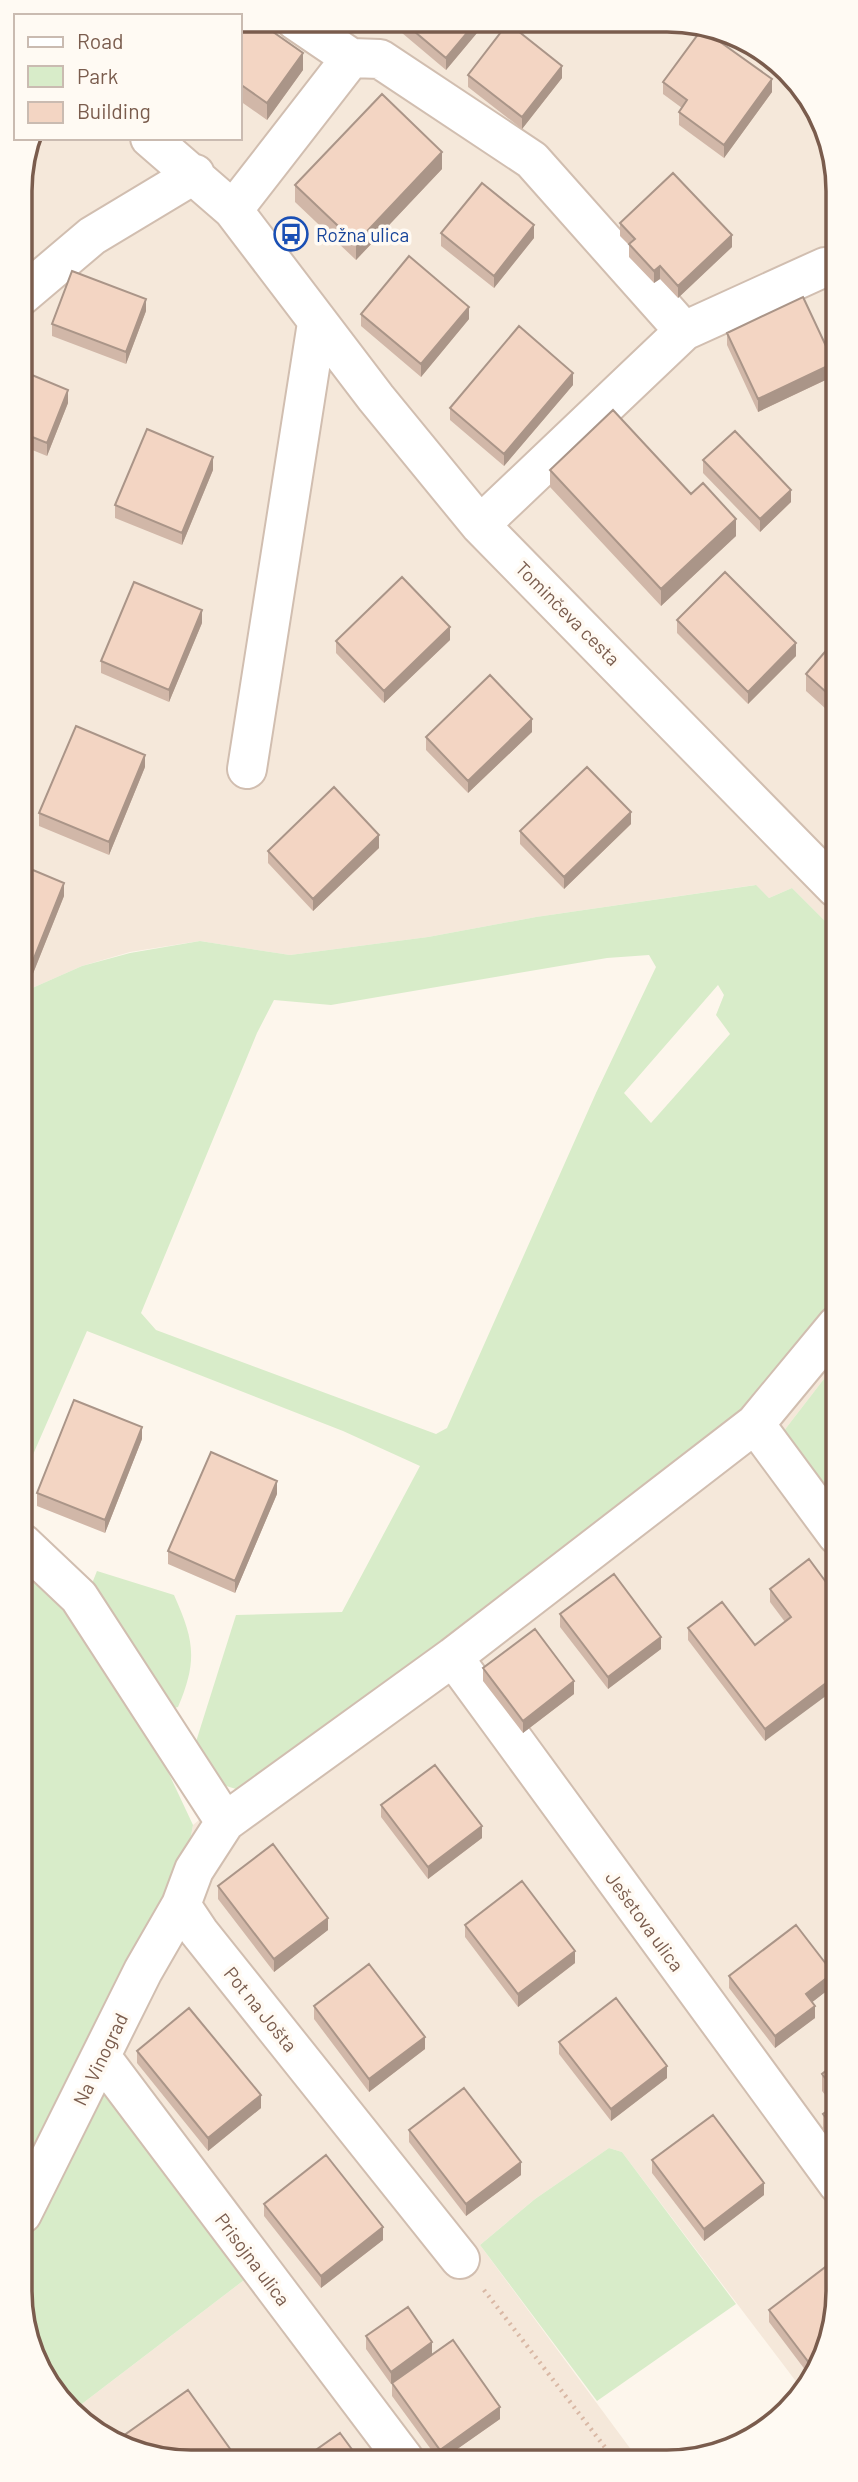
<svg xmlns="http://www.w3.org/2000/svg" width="858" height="2482" font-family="Barlow,sans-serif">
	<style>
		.residential { fill: #f5e8da }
		.green { fill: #d8ecc9; fill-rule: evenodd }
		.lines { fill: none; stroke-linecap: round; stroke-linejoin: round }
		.minor-casing { stroke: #d1beb0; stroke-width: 42 }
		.path { stroke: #d9b8a5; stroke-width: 4.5; stroke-dasharray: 2 5; stroke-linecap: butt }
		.minor { stroke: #fff; stroke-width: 38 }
		.wall { fill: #d1b7a8 }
		.shaded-wall { fill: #aa9588 }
		.building { fill: #f3d5c3; stroke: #aa9588; stroke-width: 2 }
		.labels { text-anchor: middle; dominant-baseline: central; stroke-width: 7; stroke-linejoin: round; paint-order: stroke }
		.transit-label { font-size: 19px; fill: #164399; stroke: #fffaf3; text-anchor: start }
		.street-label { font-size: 19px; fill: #7a5c4d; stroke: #fffaf3 }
		.rim { fill: none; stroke: #7a5c4d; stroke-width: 3.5 }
	</style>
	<rect width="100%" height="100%" fill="#fdf6ec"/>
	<path class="residential" d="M240,20l461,3 88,47 46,87 1,775 -44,-44 -23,10 -14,-13 -219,32 -108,20 -138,18 -90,-14 -70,11 -48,14 -61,27 -1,-814 11,-41h209z
		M837,1306v56l-54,70 54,75 1,795 -12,55 -22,35 -182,-240 -13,-4 -74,51 -55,46 158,214 -481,1 -87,-47 182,-139 -152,-181 88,-242 5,-26 43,-36 21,-8 519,-401z"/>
	<path class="green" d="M756,885l13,13 23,-10 44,44 1,374 -61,74 -40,40 -479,361 -21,8 -23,-7 -19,-34 42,-133 106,-3 78,-146 -77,-35 -256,-100 -66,151v-489l61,-27 48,-13 70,-12 90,14 138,-18 108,-20zM649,955l7,12 -60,126 -149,335 -11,6 -280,-104 -15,-17 116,-280 17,-33 57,5 276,-47zM718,985l6,10 -8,20 14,19 -79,89 -27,-30z
		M837,1362v145l-54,-75z
		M22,1558l54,56 86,145 31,66 -5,26 -166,340z
		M97,1571l77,24c20,45 24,65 4,112l-14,4 -75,-120z
		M100,2093h15l137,181 -182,139 -47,-88v-83z
		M609,2148l13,4 114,152 -139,97 -117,-156 55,-46z"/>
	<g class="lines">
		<defs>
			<path id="minor" d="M295,20l56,38
				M150,138l83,72 143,188 104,127 356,363
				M233,210l118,-152 29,1 152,101 152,171 -204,194
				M20,297l72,-61 103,-62
				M684,331l141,-64
				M247,769l70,-446
				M755,1424l82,111
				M22,1543l57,54 146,225
				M453,1657l385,527
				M181,1905l18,27 261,327
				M102,2058l302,401
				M22,2214l121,-243 38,-66 13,-35 31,-48 228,-165 302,-233 82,-99"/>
		</defs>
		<use href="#minor" class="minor-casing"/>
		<path class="path" d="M484,2290l130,169"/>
		<use href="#minor" class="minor"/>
	</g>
	<path class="wall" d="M240,20l63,50 -36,50 -27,-19z
		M389,21h98l-41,49 -57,-48z
		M468,75l94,3 -40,51 -54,-42z
		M663,82l109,10 -48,66 -45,-33v-13l3,-4 -19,-14z
		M442,169l-86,91 -61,-58v-17z
		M620,223l112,24 -54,51 -18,-19 -6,4 -25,-26v-12l-9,-9z
		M441,233l93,5 -40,50 -53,-42z
		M146,311l-20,53 -74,-28v-12z
		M361,314l108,5 -48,58 -60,-51z
		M727,333l107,43 -76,36 -31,-67z
		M20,370l48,33 -21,53 -27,-11z
		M573,385l-69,81 -54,-46v-12z
		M703,460l88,42 -31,30 -57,-59z
		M213,470l-31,75 -67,-27v-13z
		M550,470l141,24 45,42 -75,70 -111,-119z
		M677,620l119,36 -48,48 -71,-71z
		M202,623l-33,79 -68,-29v-12z
		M836,639v79l-30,-27v-17z
		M450,640l-66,63 -48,-50v-12z
		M532,732l-64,61 -42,-43v-13z
		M145,767l-36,88 -70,-29v-13z
		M631,824l-67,65 -44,-45v-13z
		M379,848l-66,63 -45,-48v-12z
		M21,865l43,31 -32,80 -11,-5z
		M142,1439l-37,94 -68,-27v-13z
		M277,1494l-42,99 -67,-29v-13z
		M770,1589l67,8 -72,144 -77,-101v-12l67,17 30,-23 -15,-20z
		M560,1614l101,35 -53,40 -48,-62z
		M483,1668l91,26 -51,39 -40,-52z
		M838,1764v27l-7,-10v-12z
		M381,1805l101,33 -54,41 -47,-62z
		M218,1886l110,44 -54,42 -56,-73z
		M465,1925l110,38 -57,44 -53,-70z
		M729,1976l104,10 -21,16 3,16 -40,30 -46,-60z
		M314,2006l111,43 -56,43 -55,-73z
		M559,2042l108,36 -56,43 -52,-67z
		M137,2051l124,57 -53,43 -71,-88z
		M838,2061v90l-15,-20v-17l11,-8 -12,-15v-17z
		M409,2130l112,45 -55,41 -57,-74z
		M652,2160l112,35 -60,46 -52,-68z
		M264,2204l119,36 -62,48 -57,-72z
		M769,2310l57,47 -14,22 -43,-57z
		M366,2336l66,19 -41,29 -25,-35z
		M392,2383l108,36 -57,40h-5l-46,-63z"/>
	<path class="shaded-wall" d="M477,21h10l-41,49v-12z
		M303,53v17l-36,50v-17z
		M562,66v12l-40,51v-12z
		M772,79v13l-48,66v-13z
		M442,152v17l-86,91v-17z
		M534,225v13l-40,50v-12z
		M732,235v12l-54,51v-12z
		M660,266v13l-6,4v-12z
		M146,299v12l-20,53v-12z
		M469,307v12l-48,58v-13z
		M834,363v13l-76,36v-13z
		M573,373v12l-69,81v-12z
		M68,390v13l-21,53v-13z
		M213,457v13l-31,75v-12z
		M791,490v12l-31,30v-13z
		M736,519v17l-75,70v-17z
		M202,610v13l-33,79v-12z
		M450,627v13l-66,63v-12z
		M796,643v13l-48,48v-12z
		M532,719v13l-64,61v-12z
		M145,755v12l-36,88v-13z
		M631,812v12l-67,65v-12z
		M379,835v13l-66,63v-12z
		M64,883v13l-32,80v-13z
		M142,1427v12l-37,94v-13z
		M277,1481v13l-42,99v-12z
		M661,1637v12l-53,40v-12z
		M838,1674v13l-73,54v-12z
		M574,1681v13l-51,39v-12z
		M482,1826v12l-54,41v-12z
		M328,1918v12l-54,42v-13z
		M575,1951v12l-57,44v-13z
		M833,1973v13l-27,21v-13z
		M815,2006v12l-40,30v-12z
		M425,2037v12l-56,43v-13z
		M667,2066v12l-56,43v-12z
		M261,2095v13l-53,43v-13z
		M521,2162v13l-55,41v-12z
		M764,2183v12l-60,46v-12z
		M383,2227v13l-62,48v-12z
		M432,2342v13l-41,29v-12z
		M500,2407v12l-57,40h-3v-9z"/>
	<path class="building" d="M240,20h16l47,33 -36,50 -27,-19z
		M402,21h75l-31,37z
		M508,23l54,43 -40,51 -54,-42z
		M702,29l70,50 -48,66 -45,-33 8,-12 -24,-18z
		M382,94l60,58 -86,91 -61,-58z
		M673,173l59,62 -54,51 -18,-20 -6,5 -25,-27 6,-5 -15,-16z
		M482,183l52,42 -40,51 -53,-43z
		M409,256l60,51 -48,57 -60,-50z
		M72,271l74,28 -20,53 -74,-28z
		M803,297l31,66 -76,36 -31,-66z
		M519,326l54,47 -69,81 -54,-46z
		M20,370l48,20 -21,53 -27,-11z
		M613,410l78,84 12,-11 33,36 -75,70 -111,-119z
		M147,429l66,28 -31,76 -67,-28z
		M735,431l56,59 -31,29 -57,-59z
		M725,572l71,71 -48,49 -71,-72z
		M402,577l48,50 -66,64 -48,-50z
		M134,582l68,28 -33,80 -68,-29z
		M836,639v62l-30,-27z
		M490,675l42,44 -64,62 -42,-44z
		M76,726l69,29 -36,87 -70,-29z
		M587,767l44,45 -67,65 -44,-46z
		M334,787l45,48 -66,64 -45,-48z
		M21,865l43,18 -32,80 -11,-4z
		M74,1400l68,27 -37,93 -68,-27z
		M211,1452l66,29 -42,100 -67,-30z
		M809,1559l28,38 1,77 -73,55 -77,-101 34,-26 33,43 36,-28 -21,-28z
		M614,1574l47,63 -53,40 -48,-63z
		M535,1629l39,52 -51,40 -40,-53z
		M838,1764v15l-7,-10z
		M435,1765l47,61 -54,41 -47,-62z
		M273,1844l55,74 -54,41 -56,-73z
		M522,1881l53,70 -57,43 -53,-69z
		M796,1925l37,48 -27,21 9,12 -40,30 -46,-60z
		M369,1964l56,73 -56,42 -55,-73z
		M616,1998l51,68 -56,43 -52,-67z
		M189,2008l72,87 -53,43 -71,-87z
		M838,2061v34l-16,-21z
		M464,2088l57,74 -55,42 -57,-74z
		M838,2103v31l-15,-20z
		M713,2115l51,68 -60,46 -52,-69z
		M326,2155l57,72 -62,49 -57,-72z
		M828,2265l10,13v24l-12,55 -10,15 -47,-62z
		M408,2307l24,35 -41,30 -25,-36z
		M453,2340l47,67 -60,43 -48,-67z
		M188,2390l50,70h-81l-27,-15 -7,-9z
		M340,2433l19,26h-56z
		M549,2453l5,6h-13z"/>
	<defs>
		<symbol id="bus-ring" viewBox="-11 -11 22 22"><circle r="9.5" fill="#fffaf3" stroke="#1a4fb4" stroke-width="1.5"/><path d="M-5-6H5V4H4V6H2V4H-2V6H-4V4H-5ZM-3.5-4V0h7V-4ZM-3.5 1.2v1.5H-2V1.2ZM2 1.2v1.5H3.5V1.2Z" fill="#1a4fb4"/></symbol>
	</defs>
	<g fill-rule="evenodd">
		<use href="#bus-ring" x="272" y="215" width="38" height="38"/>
	</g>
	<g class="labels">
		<g class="transit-label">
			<text x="316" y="234">Rožna ulica</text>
		</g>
		<g class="street-label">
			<text transform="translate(568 613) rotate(45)">Tominčeva cesta</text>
			<text transform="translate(645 1921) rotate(54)">Ješetova ulica</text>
			<text transform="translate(261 2009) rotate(51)">Pot na Jošta</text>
			<text transform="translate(100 2059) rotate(-64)">Na Vinograd</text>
			<text transform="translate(253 2259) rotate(53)">Prisojna ulica</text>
		</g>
	</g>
	<path d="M0 0H858V2482H0ZM191 32H667A159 159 0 0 1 826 191V2291A159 159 0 0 1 667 2450H191A159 159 0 0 1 32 2291V191A159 159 0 0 1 191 32Z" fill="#fffaf3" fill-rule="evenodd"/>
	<path class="rim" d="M191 32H667A159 159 0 0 1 826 191V2291A159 159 0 0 1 667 2450H191A159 159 0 0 1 32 2291V191A159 159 0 0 1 191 32Z"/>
	<rect x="14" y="14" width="228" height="126" fill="#fffaf3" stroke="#cabbb1" stroke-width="2"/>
	<rect x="28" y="37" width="35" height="10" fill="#ffffff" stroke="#cabbb1" stroke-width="2"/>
	<text x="77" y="49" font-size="21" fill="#7a5c4d">Road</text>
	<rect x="28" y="66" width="35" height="21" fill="#d8ecc9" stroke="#cabbb1" stroke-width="2"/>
	<text x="77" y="84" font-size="21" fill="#7a5c4d">Park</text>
	<rect x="28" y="102" width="35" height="21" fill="#f3d5c3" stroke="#cabbb1" stroke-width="2"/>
	<text x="77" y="119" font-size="21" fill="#7a5c4d">Building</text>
</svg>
